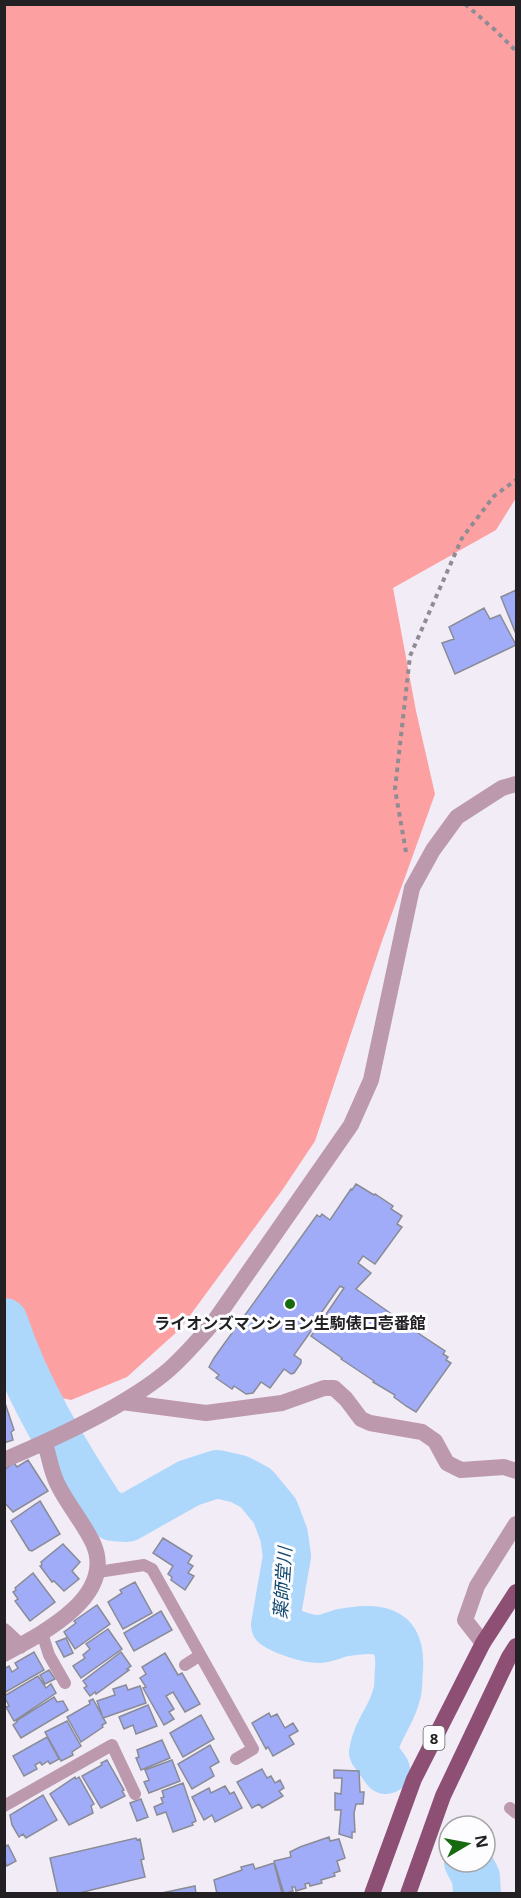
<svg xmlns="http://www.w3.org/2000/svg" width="521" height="1898" font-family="'Open Sans','Noto Sans JP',sans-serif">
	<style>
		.forest { fill: #fda0a2 }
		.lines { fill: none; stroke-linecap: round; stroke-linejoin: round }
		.river { stroke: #add8fb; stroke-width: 48 }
		.building { fill: #a1acf8; stroke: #898b95; stroke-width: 1.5 }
		.path { stroke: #908c93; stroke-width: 4; stroke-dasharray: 4.5 4.5; stroke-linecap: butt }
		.service { stroke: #bc99ac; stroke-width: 12 }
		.minor { stroke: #bc99ac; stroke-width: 16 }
		.primary { stroke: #8d5074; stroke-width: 16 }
		.poi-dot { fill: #176a10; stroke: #fdfcfe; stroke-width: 2 }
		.labels { text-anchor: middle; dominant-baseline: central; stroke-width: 6; stroke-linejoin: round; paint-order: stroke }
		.shield { fill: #fdfcfe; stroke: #646265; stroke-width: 1.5 }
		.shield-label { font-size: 15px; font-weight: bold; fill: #222023 }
		.poi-label { font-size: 16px; font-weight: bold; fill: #222023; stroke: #fdfcfe }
		.water-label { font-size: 18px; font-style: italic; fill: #134a6f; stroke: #fdfcfe }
	</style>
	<rect width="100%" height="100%" fill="#f2ecf7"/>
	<path class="forest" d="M5,4l511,1v493l-20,32 -103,58 23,123 19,83 -53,147 -67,200 -32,48 -103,140 -53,48 -56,23 -54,-12 -12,-16z"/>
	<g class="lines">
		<path class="river" d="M4,1322c22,67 59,127 97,186l12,9 14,1 62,-35 28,-9 22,5 17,9 19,23 9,24 3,21 -12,69c9,6 32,14 43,14 8,0 16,-4 23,-6 35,-6 61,-7 58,37 -1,7 0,16 -2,23 -5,23 -20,36 -24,59l13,18
			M468,1862l8,15 1,17"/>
	</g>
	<path class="building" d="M516,590v44l-15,-37z
		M484,608l6,11 10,-4 16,30 -61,29 -13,-31 12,-4 -5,-12z
		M356,1184l18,11 1,-1 18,12 -2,3 11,7 -5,8 5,3 -27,37 -12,-8 -5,7 13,10 -15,16 47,33 4,-2 10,7 -2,4 30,20 -2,3 5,3 -2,3 5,3 -35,49 -10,-6 -12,-9 1,-2 -22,-13 1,-1 -33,-22 1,-1 -31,-22 33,-48 -4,-2 -28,40 2,1 -20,28 7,5v3l-7,10 -3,1 -7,-5 -14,19 -9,-6 -8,11 -7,1 -12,-8 -2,3 -16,-11 3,-3 -10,-8 5,-9 103,-143 3,2 2,-3 8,6 21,-31 1,1z
		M5,1403l9,27 -3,2 2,8 -9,3z
		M28,1460l20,31 -35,21 -9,-10v-32l10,-7 3,4z
		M40,1501l20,33 -28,17 -3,-1 -18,-29z
		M163,1538l29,18 -4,7 5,3 -5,7 6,3 -9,14 -14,-10 1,-3 -4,-3 5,-8 -20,-13z
		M63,1544l17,18 -8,9 7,8 -15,12 -10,-10 -2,1 -12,-16 2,-1 -1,-3z
		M33,1573l22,29 -25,19 -15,-20 3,-2 -5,-7 3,-2 -1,-2z
		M135,1582l17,31 -29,16 -15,-27 14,-9 -2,-3z
		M97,1605l13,19 -35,25 -11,-17 12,-9 -2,-2z
		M161,1611l11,19 -38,21 -10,-18z
		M108,1629l14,20 -41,29 -8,-12 12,-8 -2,-3 7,-6 -4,-5z
		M66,1638l7,15 -9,4 -8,-15z
		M34,1652l10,18 -40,23v-24l5,-3 3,6 6,-4 -3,-5z
		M121,1652l10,14 -4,3 2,1 -33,24 -1,-2 -5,4 -6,-8 3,-2 -4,-5z
		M165,1653l13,22 4,-2 18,31 -15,8 -12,-20 -7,4 8,13 -5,3 5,7 -10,6 -21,-37 3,-1 -6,-9 6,-4 -4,-7z
		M49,1670l6,9 -10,5 -5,-9z
		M38,1676l8,12 5,-4 5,9 -42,28 -8,-14 3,-1 -5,-10z
		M126,1685l2,5 12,-4 6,17 -43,15 -6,-17 18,-6 -2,-6z
		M54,1697l3,5 6,-1 5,9 -47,28 -8,-13 4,-3 -1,-1z
		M93,1699l13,24 -4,2 1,2 -22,15 -14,-25 23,-13 -1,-3z
		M148,1705l9,21 -21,8 -3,-9 -9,4 -5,-12z
		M269,1713l2,4 6,-3 8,14 8,-5 5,8 -9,5 5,8 -21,12 -5,-9 -2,2 -14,-26z
		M201,1715l13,24 -31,18 -13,-24z
		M67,1721l14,25 -9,6 1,3 -12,6 -16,-29z
		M47,1737l12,22 -9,5 -2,-3 -6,4 -2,-3 -5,3 2,4 -13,7 -11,-20z
		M162,1740l8,18 -29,12 -5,-12 3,-1 -2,-7z
		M210,1745l9,17 -9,5 4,9 -22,13 -14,-25z
		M107,1760l17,30 -2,1 3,5 -24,12 -19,-32 20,-11 -1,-2z
		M172,1760l8,21 -31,12 -5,-11 5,-2 -4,-10z
		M262,1769l5,9 4,-2 4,7 5,-3 4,8 -5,3 4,5 -21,12 -3,-4 -7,4 -15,-26z
		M334,1770l25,1 1,21h4l-1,12h-7l-2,9 1,19h-3v6l-13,-4 2,-24h-6v-17l6,1 1,-16h-8z
		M75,1777l1,2 3,-2 15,27 -3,2 2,7 -24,12 -19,-31z
		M183,1783l13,38 -4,2 1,2 -20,7 -7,-20 -9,3 -3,-8 9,-4 -2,-5 3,-1 -2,-6z
		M225,1786l5,8 4,-2 8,16 -27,14 -3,-7 -8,5 -12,-23 17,-9 2,5z
		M43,1795l14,25 -31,18 -3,-4 -4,3 -7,-12 -2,-10z
		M141,1799l7,18 -11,4 -7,-18z
		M329,1837l1,4 9,-2 6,19 -8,3 3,10 -6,2 1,3 -14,4 1,3 -12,3 -1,-3 -4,1 1,4 -10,3 -1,-4h-3l1,4 -9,3 -10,-33 17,-4 -1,-5 10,-5z
		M136,1838l1,2 3,-1 4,20 -3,1 4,17 -70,17h-17l-8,-36z
		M8,1845l8,16 -9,5 -3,-6v-13z
		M274,1863l8,30 -65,1 -3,-14 28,-10 -1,-3 12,-3 2,5z
		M195,1886l1,8h-39z"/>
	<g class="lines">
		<path class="path" d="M465,4l30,26 21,21
			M406,852l-11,-63 15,-133 52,-118 32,-42 22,-16"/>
		<path class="service" d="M98,1572l46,-7 8,4 101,180 -17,10
			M42,1633l7,22 16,28
			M185,1665l14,-9
			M4,1806l108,-61 23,49
			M510,1808l6,5"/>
		<path class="minor" d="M122,1402l84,11 76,-10 42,-15h10l12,11 15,20 9,4 52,9 13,9 12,22 14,7 43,-3 12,4
			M4,1460c52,-22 118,-52 161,-87 18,-15 33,-33 48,-50l138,-198 20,-45 41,-192 21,-38 24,-33 45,-29 14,-4
			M4,1631l16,15
			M483,1643l-18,-23 12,-34 39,-62
			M4,1654c38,-20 113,-58 89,-111 -10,-21 -26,-39 -36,-60 -6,-12 -8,-27 -12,-40"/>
		<path class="primary" d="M372,1894l42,-115 69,-136 33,-51
			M408,1894l35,-98 66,-139 7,-11"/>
	</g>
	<circle class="poi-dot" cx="290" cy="1304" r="6"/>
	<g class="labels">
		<rect class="shield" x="423.5" y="1726" width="21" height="24" rx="4.5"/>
		<g class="shield-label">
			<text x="434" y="1738">8</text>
		</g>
		<g class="poi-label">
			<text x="290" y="1323">ライオンズマンション生駒俵口壱番館</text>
		</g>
		<g class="water-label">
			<text transform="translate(282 1583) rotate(-86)">薬師堂川</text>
		</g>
	</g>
	<rect width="521" height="1898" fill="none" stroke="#222023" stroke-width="12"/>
	<g transform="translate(467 1844) rotate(80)"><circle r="28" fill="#fdfcfe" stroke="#a5a4a6" stroke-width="1.5"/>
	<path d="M0-4.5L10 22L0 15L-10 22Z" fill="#176a10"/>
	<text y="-9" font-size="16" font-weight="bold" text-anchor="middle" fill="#222023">N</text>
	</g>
</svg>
